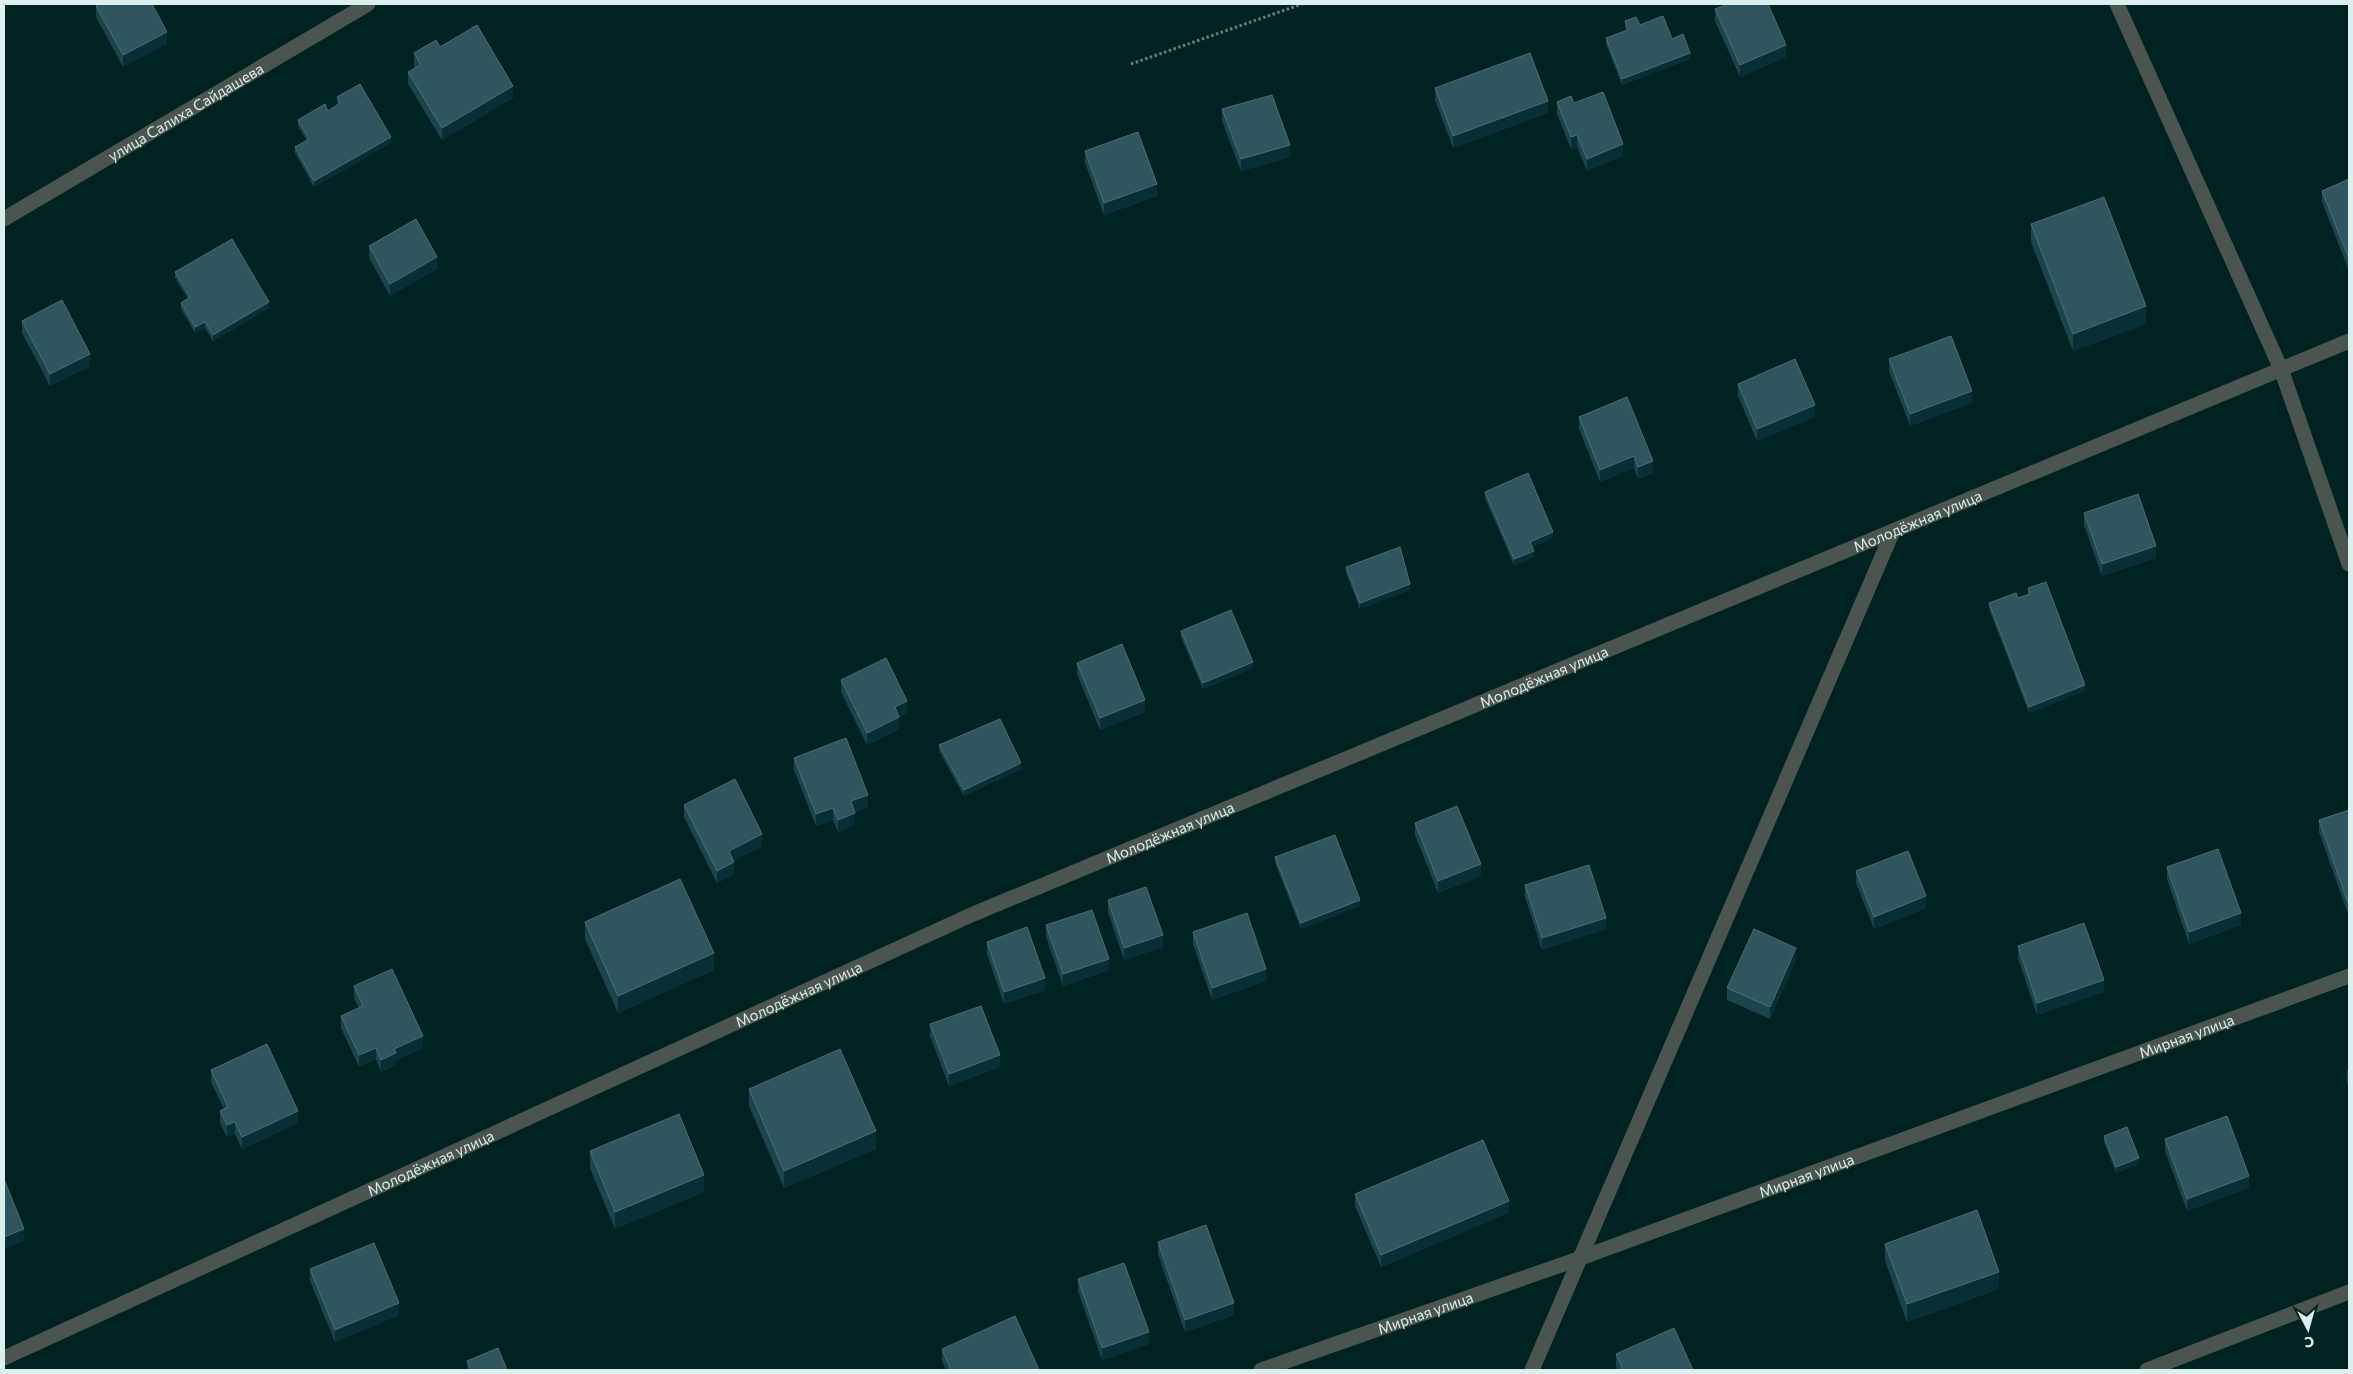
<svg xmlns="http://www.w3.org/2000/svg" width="2353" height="1374" font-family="Commissioner,sans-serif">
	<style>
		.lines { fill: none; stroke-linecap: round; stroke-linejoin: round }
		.path { stroke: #64807e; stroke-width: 3; stroke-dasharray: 2.5 2.5; stroke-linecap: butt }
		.lane { stroke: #49554e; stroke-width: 15 }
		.street { stroke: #49554e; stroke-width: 15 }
		.wall { fill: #1a444e }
		.shaded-wall { fill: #072f35 }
		.building { fill: #2f565f; stroke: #4a6e75 }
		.labels { text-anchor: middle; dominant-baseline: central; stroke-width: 4.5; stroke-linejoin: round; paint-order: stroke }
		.street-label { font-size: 15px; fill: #dbefed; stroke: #002321 }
	</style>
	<rect width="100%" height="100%" fill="#002321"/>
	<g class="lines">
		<path class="path" d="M1131,64l171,-60"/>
		<path class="lane" d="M1532,1370l361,-839
			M2147,1370l202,-78"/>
		<g class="street">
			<path d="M2117,4l164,365 68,195"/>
			<path id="s1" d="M4,219l364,-215"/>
			<path id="s2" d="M4,1358l967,-443 1378,-574"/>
			<path id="s3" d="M1261,1370l317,-111 771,-283"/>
		</g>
	</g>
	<path class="wall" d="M96,6l71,38 -44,23 -27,-50z
		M1715,9l71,48 -46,20 -25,-56z
		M1625,21l15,4 32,14 18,20 -68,26 -16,-41v-6l20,-8 -1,-3z
		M414,53l99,45 -71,42 -34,-56v-12l7,-4 -1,-3z
		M1435,88l113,25 -95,35 -18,-48z
		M337,97l54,46 -77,44 -19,-34v-6l12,-6 -9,-15v-6l30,-9 10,-6 -1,-2z
		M1557,102l17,1 49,53 -36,15 -10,-24 -6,2 -14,-35z
		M1222,109l68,48 -49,14 -19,-50z
		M1085,151l72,45 -53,19 -19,-52z
		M2349,179v92l-27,-69v-11z
		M2031,224l115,100 -73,27 -42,-109z
		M369,246l68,23 -47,27 -21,-38z
		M175,272l94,36 -56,33 -8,-13 -10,5 -14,-24v-6l7,-4 -13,-21z
		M22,321l68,45 -40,20 -28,-53z
		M1889,359l83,44 -62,23 -21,-55z
		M1738,384l77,33 -58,24 -19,-45z
		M1579,417l74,44v12l-15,6 -4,-11 -34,14 -21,-53z
		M1485,492l68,46 -21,9 2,10 -20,8 -29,-67z
		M2084,513l72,45 -54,18 -18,-51z
		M1346,567l64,23 -50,19 -14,-36z
		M2028,588l57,103 -56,22 -40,-104v-6l29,-5 10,-4z
		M1181,631l72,37 -50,21 -22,-52z
		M1077,663l68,49 -45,18 -23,-56z
		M841,680l66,33 -8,4v12l-32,16 -26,-53z
		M939,745l82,24 -57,27 -25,-45z
		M794,758l74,49 -13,5v13l-17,7 -5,-12 -17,6 -22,-56z
		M684,805l78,41 -29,15 1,13 -17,9 -33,-66z
		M2349,810v107l-30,-85v-12z
		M1415,823l66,53 -43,17 -23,-58z
		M1275,857l85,49 -59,23 -26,-66z
		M2167,867l74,58 -52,19 -22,-65z
		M1856,871l70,37 -52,21 -18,-46z
		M1525,885l81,44 -64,21 -17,-53z
		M1108,900l55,47 -39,13 -16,-48z
		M585,922l129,48 -96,43 -33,-74z
		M1046,925l63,45 -46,16 -17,-49z
		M1193,932l73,49 -54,19 -19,-56z
		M987,942l58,48 -41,14 -17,-50z
		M2018,946l86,46 -67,23 -19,-57z
		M1796,960l-26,59 -43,-19v-12z
		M354,986l69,62 -27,12v5l-15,7 -5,-13 -17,8 -18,-39v-12l18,-8 -5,-10z
		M930,1024l70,43 -51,19 -19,-50z
		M2349,1069v19l-2,-6v-12z
		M211,1070l87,53 -56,26 -7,-15 -8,3 -7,-14v-12l4,-2 -13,-27z
		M749,1089l127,60 -92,39 -35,-82z
		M2104,1136l35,28 -23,9 -12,-31z
		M2165,1139l84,49 -62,23 -22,-60z
		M590,1151l114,41 -89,37 -25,-61z
		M1355,1194l154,19 -128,54 -26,-61z
		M1158,1242l76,73 -49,17 -27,-78z
		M1885,1244l114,45 -92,33 -22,-61z
		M310,1269l89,46 -64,27 -25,-61z
		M1078,1279l71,65 -47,16 -24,-69z
		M942,1349l97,21h-93l-4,-9z
		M1616,1354l77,16h-76l-1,-4z
		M467,1361l40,9h-38l-2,-3z"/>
	<path class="shaded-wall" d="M167,32v12l-44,23v-12z
		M1786,45v12l-46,20v-12z
		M1690,53v6l-68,26v-6z
		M513,86v12l-71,42v-12z
		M1548,101v12l-95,35v-12z
		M1577,135v12l-6,2v-12z
		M391,137v6l-77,44v-6z
		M1623,144v12l-36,15v-12z
		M1290,145v12l-49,14v-12z
		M1157,184v12l-53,19v-12z
		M437,257v12l-47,27v-12z
		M269,302v6l-56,33v-6z
		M2146,306v18l-73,27v-17z
		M205,322v6l-10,5v-6z
		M90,354v12l-40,20v-12z
		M1972,391v12l-62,23v-12z
		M1815,405v12l-58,24v-12z
		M1634,456v12l-34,14v-12z
		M1653,461v12l-15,6v-12z
		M1553,532v6l-23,10v-6z
		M2156,546v12l-54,18v-12z
		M1534,551v6l-20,8v-6z
		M1410,584v6l-50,19v-6z
		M1253,662v6l-50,21v-6z
		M2085,685v6l-56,22v-6z
		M1145,700v12l-45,18v-12z
		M907,701v12l-12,6v-12z
		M899,717v12l-32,16v-12z
		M1021,763v6l-57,27v-6z
		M868,795v12l-17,6v-12z
		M833,808v12l-17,6v-12z
		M855,813v12l-17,7v-12z
		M762,834v12l-33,17v-12z
		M734,862v12l-17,9v-12z
		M1481,864v12l-43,17v-12z
		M1926,896v12l-52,21v-12z
		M1360,900v6l-59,23v-6z
		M2241,913v12l-52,19v-12z
		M1606,918v11l-64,21v-12z
		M1163,935v12l-39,13v-12z
		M1796,948v12l-26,59v-12z
		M714,953v17l-96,43v-17z
		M1109,959v11l-46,16v-12z
		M1266,969v12l-54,19v-12z
		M1045,978v12l-41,14v-12z
		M2104,980v12l-67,23v-12z
		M423,1036v12l-27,12v5l-15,7v-12l13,-11z
		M376,1048v11l-17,8v-12z
		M1000,1055v12l-51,19v-12z
		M298,1111v12l-56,26v-12z
		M235,1122v12l-8,3v-12z
		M876,1131v18l-92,39v-17z
		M2139,1158v6l-23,9v-6z
		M704,1175v17l-89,37v-17z
		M2249,1176v12l-62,23v-12z
		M1509,1201v12l-128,54v-12z
		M24,1229v12l-20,8v-12z
		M1999,1272v17l-92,33v-18z
		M399,1303v12l-64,27v-12z
		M1234,1303v12l-49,17v-12z
		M1149,1332v12l-47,16v-12z"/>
	<path class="building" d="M99,4h53l15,28 -44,23 -27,-49z
		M1728,4h40l18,41 -46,20 -25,-56z
		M1663,16l9,23 11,-5 7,19 -68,26 -16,-41 22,-8 -3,-9 11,-4 4,8z
		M477,25l36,61 -71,42 -34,-56 13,-7 -7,-12 22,-13 4,7z
		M1530,53l18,48 -95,35 -18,-48z
		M360,84l31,53 -77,44 -19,-34 14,-8 -11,-19 27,-16 3,7 12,-8 -3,-6z
		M1603,92l20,52 -36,15 -10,-24 -6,2 -14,-35 14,-6 3,7z
		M1272,95l18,50 -49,14 -19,-50z
		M1138,132l19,52 -53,19 -19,-52z
		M2349,179v80l-27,-68z
		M2104,197l42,109 -73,28 -42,-110z
		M416,219l21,38 -47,27 -21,-38z
		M232,239l37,63 -56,33 -8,-13 -10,5 -14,-24 9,-6 -15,-25z
		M62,300l28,54 -40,20 -28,-53z
		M1951,336l21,55 -62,23 -21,-55z
		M1795,359l20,46 -58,24 -19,-45z
		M1627,397l26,64 -15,6 -4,-11 -34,14 -21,-53z
		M1528,473l25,59 -23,10 4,9 -20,8 -29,-67z
		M2138,494l18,52 -54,18 -18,-51z
		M1400,547l10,37 -50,19 -14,-36z
		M2046,582l39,103 -56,22 -40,-104 27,-10 2,5 12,-4 -2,-6z
		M1231,610l22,52 -50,21 -22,-52z
		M1122,644l23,56 -45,18 -23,-55z
		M886,658l21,43 -12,6 4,10 -32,16 -26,-53z
		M1000,719l21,44 -57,27 -25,-45z
		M846,738l22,57 -17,6 4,12 -17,7 -5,-12 -17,6 -22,-56z
		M735,779l27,55 -33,17 5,11 -17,9 -33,-66z
		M1457,806l24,58 -43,17 -23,-58z
		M2349,810v96l-30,-86z
		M1335,835l25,65 -59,23 -26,-66z
		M2218,849l23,64 -52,19 -22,-65z
		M1908,851l18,45 -52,21 -18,-46z
		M1589,865l17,53 -64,20 -17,-53z
		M680,879l34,74 -96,43 -33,-74z
		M1146,887l17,48 -39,13 -16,-48z
		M1092,910l17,49 -46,15 -17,-49z
		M1247,913l19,56 -54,19 -19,-56z
		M2084,923l20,57 -67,23 -19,-57z
		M1027,927l18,51 -41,14 -17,-50z
		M1754,929l42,19 -26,59 -43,-19z
		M392,969l31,67 -29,13 2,4 -15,7 -5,-12 -17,7 -18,-39 22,-10 -9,-20z
		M981,1006l19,49 -51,19 -19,-50z
		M267,1044l31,67 -56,26 -7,-15 -8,3 -7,-14 8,-4 -17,-37z
		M840,1049l36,82 -92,40 -35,-82z
		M679,1114l25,61 -89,37 -25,-61z
		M2227,1116l22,60 -62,23 -22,-60z
		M2127,1127l12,31 -23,9 -12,-31z
		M1483,1140l26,61 -128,54 -26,-61z
		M4,1179l20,50 -20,8z
		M1977,1210l22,62 -92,32 -22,-60z
		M1206,1225l28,78 -49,17 -27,-78z
		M374,1243l25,60 -64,27 -25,-61z
		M1124,1263l25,69 -47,16 -24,-69z
		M1015,1316l24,54h-88l-9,-21z
		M1674,1328l19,42h-70l-7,-16z
		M498,1348l9,22h-36l-4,-9z"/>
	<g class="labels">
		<g class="street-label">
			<text stroke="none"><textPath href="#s1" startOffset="211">улица Салиха Сайдашева</textPath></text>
			<text stroke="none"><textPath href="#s2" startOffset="2089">Молодёжная улица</textPath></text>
			<text stroke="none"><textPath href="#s2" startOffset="1684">Молодёжная улица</textPath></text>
			<text stroke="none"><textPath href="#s2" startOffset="1279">Молодёжная улица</textPath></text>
			<text stroke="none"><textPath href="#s2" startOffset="874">Молодёжная улица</textPath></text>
			<text stroke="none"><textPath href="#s3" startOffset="984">Мирная улица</textPath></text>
			<text stroke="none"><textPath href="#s2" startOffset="469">Молодёжная улица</textPath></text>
			<text stroke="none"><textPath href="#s3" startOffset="579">Мирная улица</textPath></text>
			<text stroke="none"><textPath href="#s3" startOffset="174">Мирная улица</textPath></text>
		</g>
	</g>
	<rect width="2353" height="1374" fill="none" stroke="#dbefed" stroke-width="10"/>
	<g transform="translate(2308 1329) rotate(174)" stroke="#002321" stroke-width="4" paint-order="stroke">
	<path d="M0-4L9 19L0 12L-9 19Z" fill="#dbefed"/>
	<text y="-8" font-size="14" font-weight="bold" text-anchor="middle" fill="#dbefed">С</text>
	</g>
</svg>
